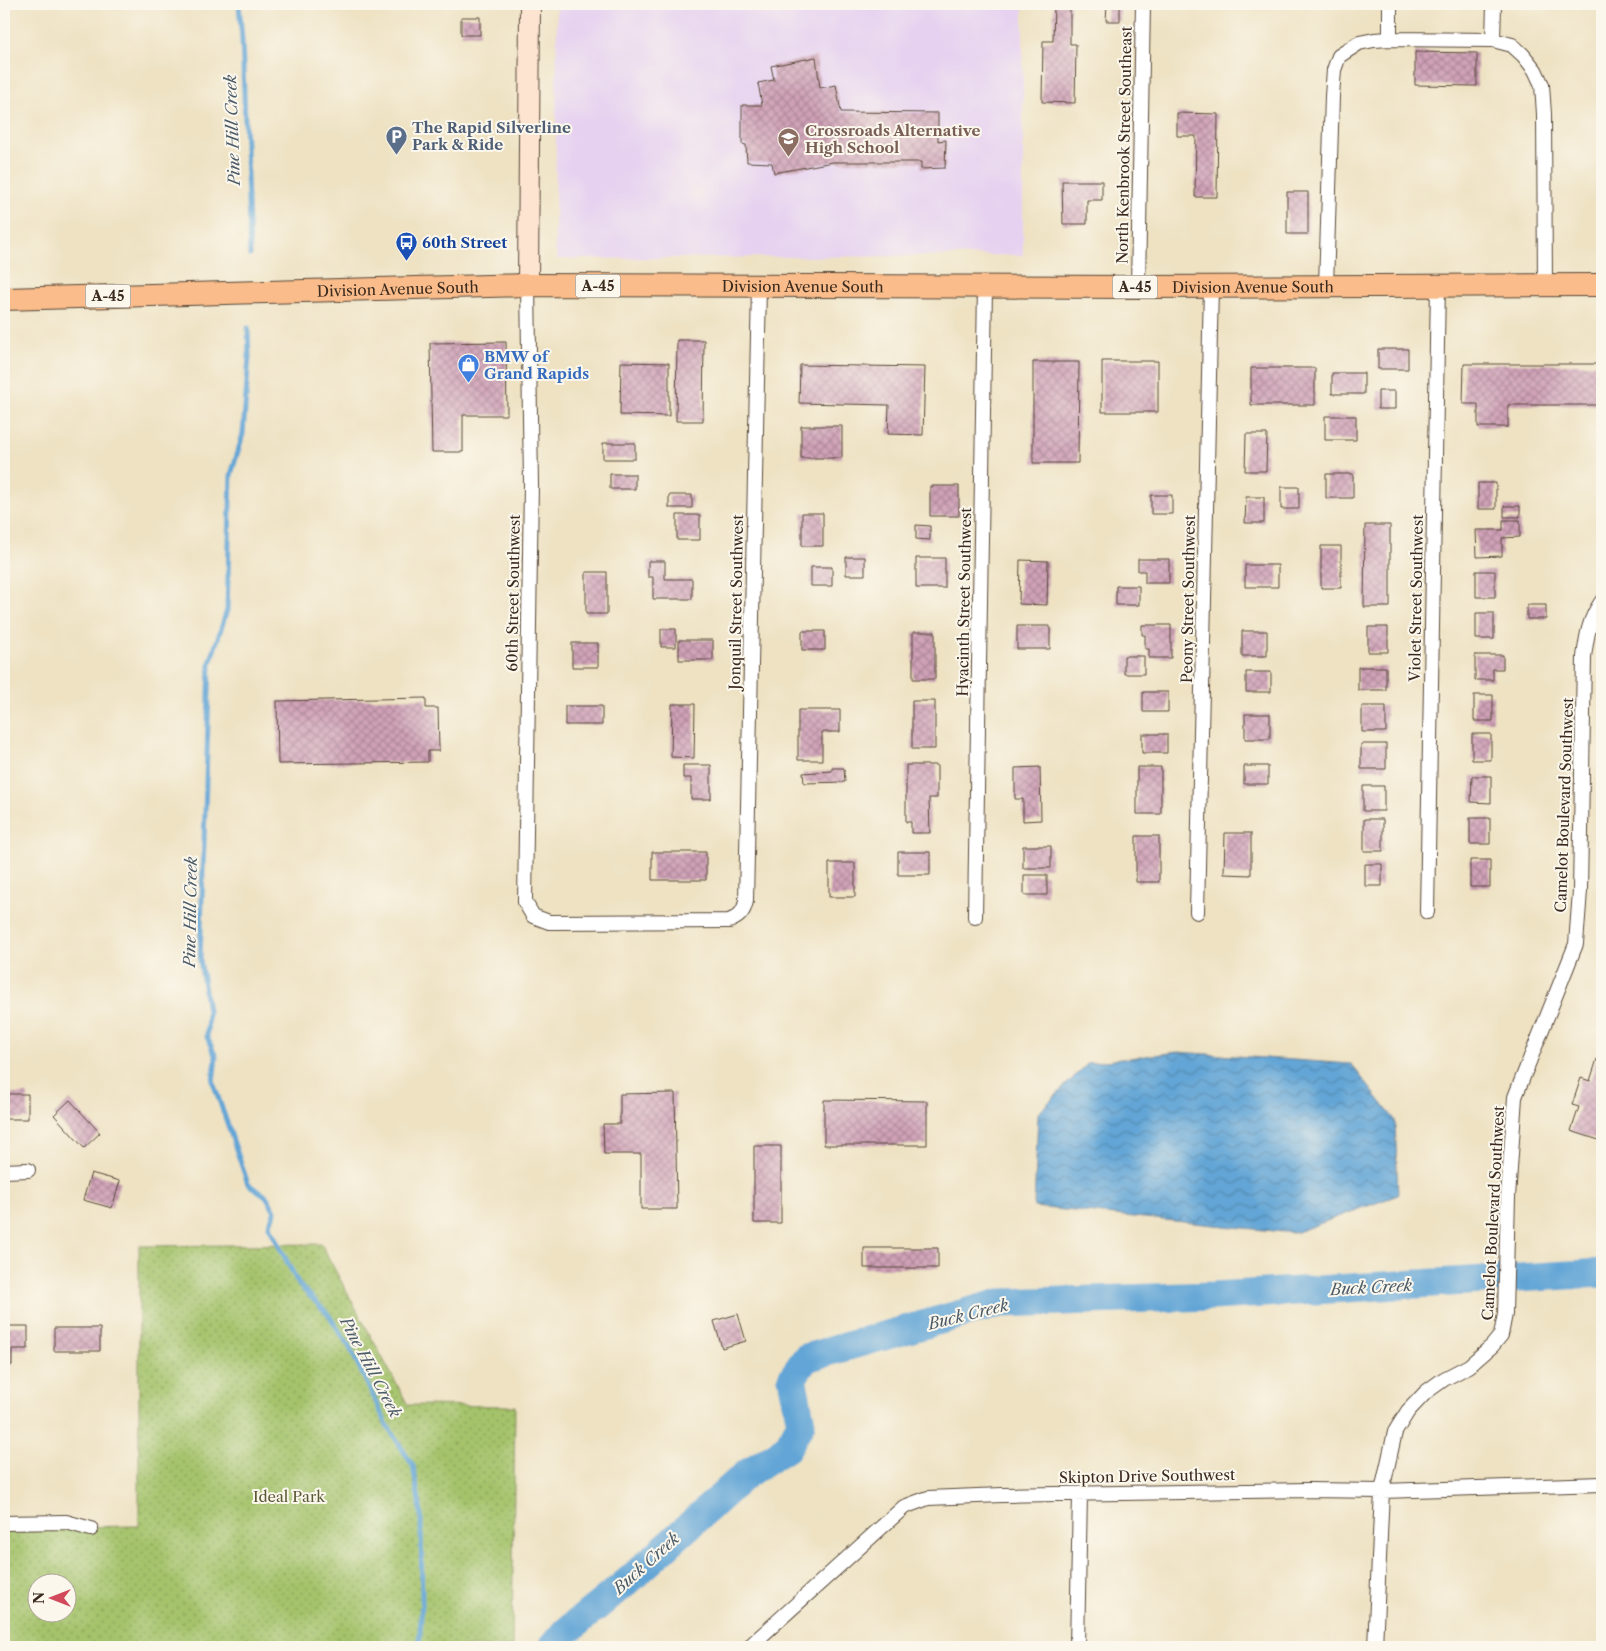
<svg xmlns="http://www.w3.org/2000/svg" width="1606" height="1651" font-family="'Libre Caslon Text',serif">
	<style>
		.built { fill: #e6d2f0 }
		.grass { fill: url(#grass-dots); stroke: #707644; fill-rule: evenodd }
		.water { fill: url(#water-waves); stroke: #4e687a }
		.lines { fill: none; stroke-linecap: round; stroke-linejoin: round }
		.stream { stroke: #62a5d6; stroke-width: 5 }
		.river { stroke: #62a5d6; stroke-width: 29 }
		.building { fill: url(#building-cross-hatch) }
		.street-casing { stroke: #564637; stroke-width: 16 }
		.secondary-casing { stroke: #564637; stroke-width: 22 }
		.primary-casing { stroke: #564637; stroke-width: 24 }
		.street { stroke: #fff; stroke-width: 14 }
		.secondary { stroke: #fde4d0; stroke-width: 20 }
		.primary { stroke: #f9bc8a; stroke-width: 22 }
		.labels { text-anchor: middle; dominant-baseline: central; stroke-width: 4; stroke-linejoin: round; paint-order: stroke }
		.shield { fill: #fbf7ec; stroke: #75685c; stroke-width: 1 }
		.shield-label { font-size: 14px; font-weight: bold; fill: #3b2a1e }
		.service-label { font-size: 15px; font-weight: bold; fill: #4e5e75; stroke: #fbf7ec; text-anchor: start }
		.education-label { font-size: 15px; font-weight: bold; fill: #785e54; stroke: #fbf7ec; text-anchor: start }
		.street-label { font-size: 15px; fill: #3b2a1e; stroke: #fbf7ec }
		.transit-label { font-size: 15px; font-weight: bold; fill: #164399; stroke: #fbf7ec; text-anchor: start }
		.shop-label { font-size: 15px; font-weight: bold; fill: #366cbe; stroke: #fbf7ec; text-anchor: start }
		.park-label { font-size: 15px; fill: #5a5835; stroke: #fbf7ec }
		.water-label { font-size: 16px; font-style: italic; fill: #4b5b68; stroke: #fbf7ec }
	</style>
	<defs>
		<pattern id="grass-dots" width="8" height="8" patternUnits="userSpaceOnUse" patternTransform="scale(1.25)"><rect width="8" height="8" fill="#a4c36a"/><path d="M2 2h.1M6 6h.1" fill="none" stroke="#879f57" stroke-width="1.8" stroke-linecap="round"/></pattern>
		<pattern id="water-waves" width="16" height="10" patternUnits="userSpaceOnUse" patternTransform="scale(1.25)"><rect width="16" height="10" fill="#62a5d6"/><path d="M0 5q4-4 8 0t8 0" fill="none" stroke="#5287ad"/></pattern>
		<pattern id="building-cross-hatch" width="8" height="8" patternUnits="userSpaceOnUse" patternTransform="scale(1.25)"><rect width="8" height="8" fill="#d0a2b8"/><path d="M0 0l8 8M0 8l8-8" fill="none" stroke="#aa8495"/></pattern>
	</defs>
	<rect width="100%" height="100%" fill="#fbf7ec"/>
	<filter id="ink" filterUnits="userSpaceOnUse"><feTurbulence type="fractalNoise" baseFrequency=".02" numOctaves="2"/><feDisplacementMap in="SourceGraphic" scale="10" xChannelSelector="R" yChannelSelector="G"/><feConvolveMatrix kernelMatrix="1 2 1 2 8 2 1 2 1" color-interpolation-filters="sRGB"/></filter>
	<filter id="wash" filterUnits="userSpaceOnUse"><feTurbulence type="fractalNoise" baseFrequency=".0096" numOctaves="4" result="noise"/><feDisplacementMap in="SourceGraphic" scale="20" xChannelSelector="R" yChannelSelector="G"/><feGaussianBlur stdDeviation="1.12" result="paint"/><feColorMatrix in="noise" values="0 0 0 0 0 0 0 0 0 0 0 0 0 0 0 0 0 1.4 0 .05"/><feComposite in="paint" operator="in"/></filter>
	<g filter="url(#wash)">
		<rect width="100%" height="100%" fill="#eee2c3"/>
		<path class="built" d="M557,4h466v251l-465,4 -3,-10z"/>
		<path class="grass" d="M321,1244l87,161 107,1 -3,241h-508v-119l135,-2v-280zM38,1584h30v30h-30z"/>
		<path class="water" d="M1178,1052l173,12 44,56 3,75 -104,38 -260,-26 4,-94 50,-50z"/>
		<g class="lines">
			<path class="stream" d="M239,4l3,35 8,216
				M248,328l1,29 -6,77 -12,41 -4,135 -17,53 -10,297 8,51 -1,26 9,20 -3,25 35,102 18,12 9,15 -6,15 30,59 29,29 21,32 38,79 26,41 8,47 1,89 -3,45"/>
			<path class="river" d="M552,1647l11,-13 64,-52 119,-108 41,-26 14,-25 -9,-45 14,-20 194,-55 213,-7 389,-23"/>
		</g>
		<g id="blocks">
			<path class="building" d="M1054,4h16v40h6l-1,59 -33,-1 1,-61h10z
				M1107,4h13v17h-14z
				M461,17h19v18h-19z
				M1415,52l62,1v33l-62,-1z
				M816,57l4,31 16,-3 5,27 97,1v28l8,-1 -1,28 -24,1v-7h-88l-59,11 -2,-10 -25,-1 -1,-17 -4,-1v-39h20l-4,-22 16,-3 -3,-14z
				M1177,113l41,1 -1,83h-22l1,-61h-19z
				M1062,181h40v19h-15v24h-24z
				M1287,192h21v42h-21z
				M677,340h27l-1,81h-27z
				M506,342l1,73h-44v37h-31l-2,-109z
				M1378,349h30v20h-30z
				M1102,361h56v51h-56z
				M621,362l48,1v53l-49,-1z
				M1033,362h46l-1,101h-45z
				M1464,364h138v41h-94v22h-30v-23h-15z
				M800,365l125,2 -2,68 -35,-1 1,-29 -90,-2z
				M1251,368h64v37h-64z
				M1332,373h32v21h-32z
				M1378,391h17v18h-17z
				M1325,416h31v24h-31z
				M801,426h41v32h-41z
				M1246,434h21l-1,37h-21z
				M603,443h32v16h-32z
				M610,474h25v15h-25z
				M1326,474h27v24h-27z
				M1478,483h18v26h-18z
				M930,486h29v30h-29z
				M1281,487h18v22h-18z
				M669,495h23v13h-23z
				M1151,495h21v19h-21z
				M1246,497h18v26h-19z
				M1504,506h16v11h-16z
				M802,513h21v33h-21z
				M677,515h23v25h-23z
				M1503,520h17v17l-18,1v18l-25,1 -1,-27h27z
				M916,525l14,1v14l-14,-1z
				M1365,525h25v82h-26z
				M1321,546h20v42h-20z
				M846,557h19v18h-19z
				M916,558h29v30h-29z
				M1138,559h31v24h-24v-12h-7z
				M1020,560l28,1 -1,44 -28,-1z
				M648,561h17v18h27v20h-39v-22h-5z
				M1245,565h33v22h-33z
				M811,567h21v19h-21z
				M1476,571h19v26h-19z
				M586,572h21v42h-21z
				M1116,586h23v19h-23z
				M1527,605h19v14h-19z
				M1476,613h18v26h-18z
				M1142,625h29v33h-22v-9h-4v-14h-3z
				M1017,626h33v23h-33z
				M1368,627h20v25h-20z
				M661,629h15v18h-15z
				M802,631h23v19h-23z
				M1242,631h25v25h-25z
				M913,632h22v47h-22z
				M679,640h34v20h-34z
				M572,643h26v24h-26z
				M1475,655h28v14h-10v11h-18z
				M1124,656h20v18h-20z
				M1358,667h28v23h-28z
				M1246,672h25v20h-25z
				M1143,692h25v20h-25z
				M1474,695h19v26h-19z
				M426,698v10h12l1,43h-11v11l-150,2 -1,-63z
				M912,701h23v48h-23z
				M672,704h23l-1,54 -23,-1z
				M565,706h37v19h-37z
				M1362,706h24v26h-24z
				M798,710h42v22h-18v28h-24z
				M1245,714h25v25h-25z
				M1142,734h25v19h-25z
				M1472,734h19v26h-19z
				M1361,744h25v25h-25z
				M683,765h28v34h-20v-21h-8z
				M906,765h31v33h-8l1,35h-19v-11h-5z
				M1244,766h24v18h-24z
				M1040,767l1,53 -18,1v-22h-8v-31z
				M1137,767h24v47h-24z
				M832,768h12l1,14 -41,1 -1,-10 29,-2z
				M1472,776h19v27l-20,-1z
				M1363,786h21v25h-21z
				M1470,818h20v26h-20z
				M1364,819h19v32h-19z
				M1225,833h26v42l-27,-1z
				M1136,836h23v46h-23z
				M1023,846h28v22h-28z
				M652,852h54v28h-54z
				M898,852h32v23h-32z
				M1470,860h20v27h-20z
				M829,863h26v34h-26z
				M1365,864h17v22h-17z
				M1024,875h23v20h-23z
				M1597,1059l5,2v80l-31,-10 8,-24 -7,-2 9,-27 9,3z
				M675,1093l2,116h-36v-55h-37l-1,-30h17v-30z
				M4,1094h24v25h-24z
				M70,1100l30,33 -16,15 -30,-33z
				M824,1100l103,1v44h-103z
				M754,1146h27v77h-27z
				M91,1173l29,8 -8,27 -29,-8z
				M864,1248h74v20h-74z
				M738,1314l8,27 -24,7 -8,-27z
				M4,1326h24v23h-16v16h-8z
				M54,1328h46v23h-46z"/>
		</g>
	</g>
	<g filter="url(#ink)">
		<use href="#blocks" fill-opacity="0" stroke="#564637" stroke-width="1"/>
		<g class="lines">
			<defs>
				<path id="street" d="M1390,4v35
					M1493,40l1,-36
					M528,285l3,199 -6,418 8,14 16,6 180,-1c10,-4 15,-9 17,-20l13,-614
					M1326,286l6,-190 2,-26 5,-14 20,-13 15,-3 16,-1 103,1 19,5 11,10 12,15 7,15 2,29 1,171
					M1138,287l5,-283
					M1197,912l14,-625
					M1427,912l11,-627
					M975,917l10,-630
					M4,1171l24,-1
					M4,1523l62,-1 25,7
					M749,1647l155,-140 24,-9 74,-3 306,-5 74,1 220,-7
					M1077,1647l3,-153
					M1375,1647l7,-156 13,-59 13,-21 18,-19 18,-13 25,-13 23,-20 9,-11 4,-21 3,-117 7,-100 61,-153 4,-53 4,-234c3,-23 5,-37 18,-56"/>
				<path id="secondary" d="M528,285l2,-281"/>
				<g id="primary">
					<path id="s1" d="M4,299l524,-14 610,2 464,-2"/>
				</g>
			</defs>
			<use href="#street" class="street-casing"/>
			<use href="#secondary" class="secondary-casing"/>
			<use href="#primary" class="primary-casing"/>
			<use href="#street" class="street"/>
			<use href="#secondary" class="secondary"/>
			<use href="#primary" class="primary"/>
		</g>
	</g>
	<defs>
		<symbol id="parking-pin" viewBox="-11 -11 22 30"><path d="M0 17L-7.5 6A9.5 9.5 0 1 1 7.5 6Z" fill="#5c6f8a" stroke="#fbf7ec"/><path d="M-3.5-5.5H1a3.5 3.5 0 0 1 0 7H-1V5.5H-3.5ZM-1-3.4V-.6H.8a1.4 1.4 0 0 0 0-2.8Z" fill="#fff"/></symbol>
		<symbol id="school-pin" viewBox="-11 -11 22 30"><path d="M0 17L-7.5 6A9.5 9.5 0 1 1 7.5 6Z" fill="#8d6e63" stroke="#fbf7ec"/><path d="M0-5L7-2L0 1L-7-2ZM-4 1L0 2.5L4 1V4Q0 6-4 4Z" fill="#fff"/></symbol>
		<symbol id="bus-pin" viewBox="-11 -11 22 30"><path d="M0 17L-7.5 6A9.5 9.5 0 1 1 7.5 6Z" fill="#1a4fb4" stroke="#fbf7ec"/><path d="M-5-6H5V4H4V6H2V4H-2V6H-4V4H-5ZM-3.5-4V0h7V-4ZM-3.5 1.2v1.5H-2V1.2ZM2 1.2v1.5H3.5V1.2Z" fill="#fff"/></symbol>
		<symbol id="shop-pin" viewBox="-11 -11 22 30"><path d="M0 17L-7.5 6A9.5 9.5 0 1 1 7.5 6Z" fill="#3f7fe0" stroke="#fbf7ec"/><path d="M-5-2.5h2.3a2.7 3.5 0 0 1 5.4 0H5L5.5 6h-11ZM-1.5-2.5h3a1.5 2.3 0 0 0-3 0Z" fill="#fff"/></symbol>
	</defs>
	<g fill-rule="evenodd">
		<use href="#parking-pin" x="384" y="124" width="25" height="34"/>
		<use href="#school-pin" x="776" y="126" width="25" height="34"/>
		<use href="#bus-pin" x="394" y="230" width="25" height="34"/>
		<use href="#shop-pin" x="456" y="352" width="25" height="34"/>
	</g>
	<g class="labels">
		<g class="shield">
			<rect x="575.5" y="274.5" width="45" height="23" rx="4"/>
			<rect x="1112.5" y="275.5" width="45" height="23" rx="4"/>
			<rect x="85.5" y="284.5" width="45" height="23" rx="4"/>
		</g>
		<g class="shield-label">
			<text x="598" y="286">A-45</text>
			<text x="1135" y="287">A-45</text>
			<text x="108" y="296">A-45</text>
		</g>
		<g class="service-label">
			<text x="412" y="127">The Rapid Silverline<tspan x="412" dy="17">Park &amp; Ride</tspan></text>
		</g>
		<g class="education-label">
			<text x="805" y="130">Crossroads Alternative<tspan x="805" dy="17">High School</tspan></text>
		</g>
		<g class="street-label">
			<text transform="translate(1124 145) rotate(-89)">North Kenbrook Street Southeast</text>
			<text stroke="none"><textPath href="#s1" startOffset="799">Division Avenue South</textPath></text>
			<text stroke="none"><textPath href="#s1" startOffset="1249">Division Avenue South</textPath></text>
			<text stroke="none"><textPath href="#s1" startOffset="394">Division Avenue South</textPath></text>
			<text transform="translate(513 593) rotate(-89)">60th Street Southwest</text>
			<text transform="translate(1416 598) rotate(-89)">Violet Street Southwest</text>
			<text transform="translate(1188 599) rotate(-89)">Peony Street Southwest</text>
			<text transform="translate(736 602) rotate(-89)">Jonquil Street Southwest</text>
			<text transform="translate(964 602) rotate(-89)">Hyacinth Street Southwest</text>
			<text transform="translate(1564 805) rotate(-88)">Camelot Boulevard Southwest</text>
			<text transform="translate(1493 1213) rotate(-87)">Camelot Boulevard Southwest</text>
			<text transform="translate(1147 1476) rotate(-1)">Skipton Drive Southwest</text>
		</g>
		<g class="transit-label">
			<text x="422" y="242">60th Street</text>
		</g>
		<g class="shop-label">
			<text x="484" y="356">BMW of<tspan x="484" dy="17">Grand Rapids</tspan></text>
		</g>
		<g class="park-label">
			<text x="289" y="1496">Ideal Park</text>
		</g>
		<g class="water-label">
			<text transform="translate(232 130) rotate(-92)">Pine Hill Creek</text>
			<text transform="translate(190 912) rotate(-89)">Pine Hill Creek</text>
			<text transform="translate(1371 1287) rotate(-3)">Buck Creek</text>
			<text transform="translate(968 1314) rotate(-14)">Buck Creek</text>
			<text transform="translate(371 1367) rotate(62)">Pine Hill Creek</text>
			<text transform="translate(646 1563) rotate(-42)">Buck Creek</text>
		</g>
	</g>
	<rect width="1606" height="1651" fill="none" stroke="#fbf7ec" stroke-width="20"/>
	<g transform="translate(52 1598) rotate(270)"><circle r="24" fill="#fbf7ec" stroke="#aea59a"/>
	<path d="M0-4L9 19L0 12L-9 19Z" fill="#d1495b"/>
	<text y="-8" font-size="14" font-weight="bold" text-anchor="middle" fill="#3b2a1e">N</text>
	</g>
</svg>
